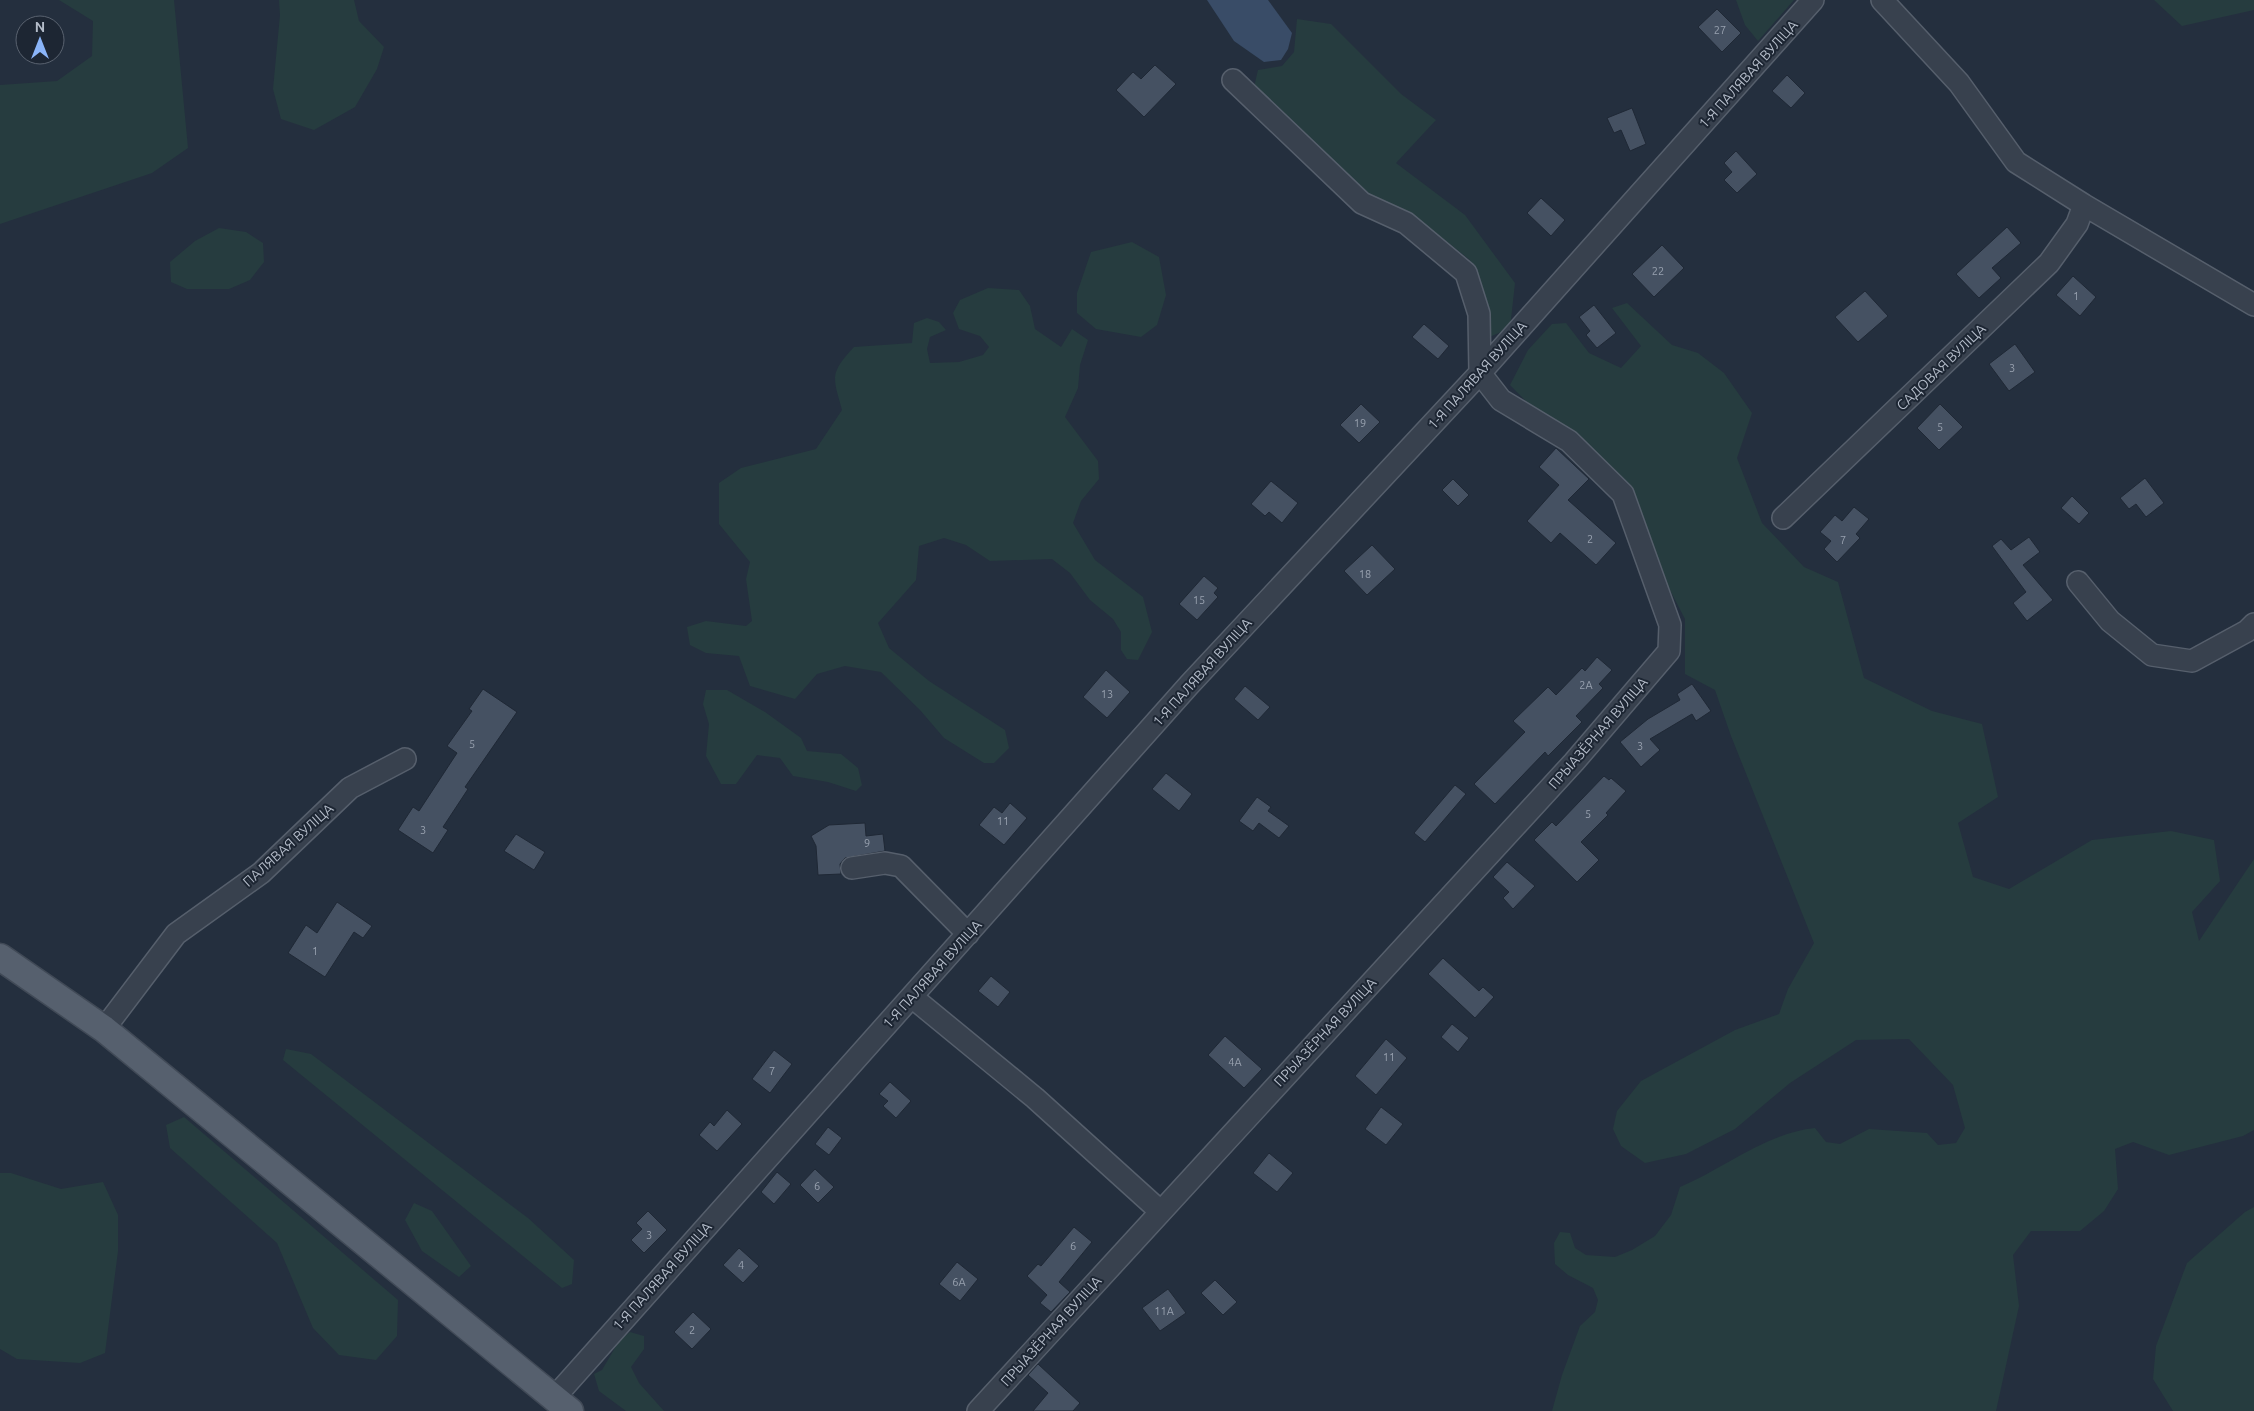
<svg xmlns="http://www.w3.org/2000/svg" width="2254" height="1411" font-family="Ubuntu,sans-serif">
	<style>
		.green { fill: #263c3f }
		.water { fill: #394c67 }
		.building { fill: #455162; stroke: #1f2835 }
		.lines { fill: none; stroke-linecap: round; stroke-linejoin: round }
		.minor-casing { stroke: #565f6c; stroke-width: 24 }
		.major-casing { stroke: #414a57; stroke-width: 29 }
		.minor { stroke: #38414e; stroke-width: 21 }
		.major { stroke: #56606e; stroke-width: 26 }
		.labels { text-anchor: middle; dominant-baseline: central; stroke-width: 4; stroke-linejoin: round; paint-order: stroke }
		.number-label { font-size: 11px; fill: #98a1af }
		.street-label { font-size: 14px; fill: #b4bcc9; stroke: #1d2633 }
	</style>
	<rect width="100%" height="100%" fill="#242f3e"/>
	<path class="green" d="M59,0h115l14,148 -36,25 -152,51v-139l57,-4 35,-25 1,-35z
		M279,0h75l5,21 25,26 -7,22 -22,38 -41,23 -33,-11 -8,-30 7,-74z
		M1736,0h58l-36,41 -13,-16z
		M2154,0h100v10l-72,16z
		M1297,19l34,5 70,70 35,26 -40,43 69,52 50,68 -5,45 -25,11v-21l-15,-58 -53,-42 -54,-25 -109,-106 4,-17 24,-4 12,-14z
		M219,228l27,4 17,11 1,19 -14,18 -21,9h-42l-16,-7 -1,-20 25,-21z
		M1132,242l27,15 7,38 -9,30 -16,12 -45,-8 -19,-16v-20l14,-41z
		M988,288l31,2 11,16 5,23 26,18 11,-18 16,11 -8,25 -2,23 -13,29 33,44 1,18 -18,22 -8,22 22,37 48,37 9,35 -14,28 -11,-1 -6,-9v-18l-8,-13 -23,-19 -20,-27 -18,-14 -62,2 -24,-16 -22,-7 -25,8 -3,34 -38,43 11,25 40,33 76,49 4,18 -15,15h-10l-40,-25 -24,-28 -39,-38 -36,-6 -28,8 -22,25 -45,-13 -11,-30 -33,-3 -16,-8 -3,-18 19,-6 40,5 6,-5 -6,-42 4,-17 -31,-38v-41l22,-15 75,-19 26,-39c-9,-33 -13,-36 12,-63l58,-4 2,-20 13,-5 12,4 7,8 -16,7 -3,12 3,14 29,-1 24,-7 6,-8 -9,-11 -21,-7 -6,-16 7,-13z
		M1627,303l45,42 26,8 26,20 28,40 -15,45 25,65 42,44 34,15 26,96 68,33 50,13 16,73 -40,26 15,54 36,12 83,-49 79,-9 43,9 6,41 -28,31 7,29 55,-82v271l-11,6 -74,19 -36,-13 -18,7 3,40 -14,22 -24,20h-49l-18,24 6,51 -23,105h-444l10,-36 18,-49 15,-14 3,-12 -5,-12 -25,-13 -13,-11 -1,-21 6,-11 10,1 5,15 11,7 29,2 17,-7 23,-14 16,-21 9,-28c45,-19 86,-54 135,-59l11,14 14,2 29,-15 58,4 11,12 18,-2 9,-15 -12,-43 -44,-46 -53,1 -66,43 -55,46 -49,25 -41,9 -24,-17 -8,-17 4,-18 24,-30 94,-51 44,-16 9,-25 26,-46 -83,-207 -16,-46 -30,-16v-55l-62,-119 -113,-115 18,-35 24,-26 14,-1 23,30 32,15 20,-22 -29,-38z
		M706,690h21l38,22 36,26 6,13 34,3 17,14 4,17 -6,6 -28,-9 -35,-6 -13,-18 -23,-3 -21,29h-15l-15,-28 3,-32 -6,-20z
		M286,1049l25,5 217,164 46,42 -2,24 -10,4 -279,-228z
		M184,1117l214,183 -1,36 -21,24 -37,-5 -26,-27 -36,-85 -107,-95 -4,-23z
		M0,1173h11l50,16 42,-7 15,33v36l-13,102 -25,10 -63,-4 -17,-10z
		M414,1203l18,8 39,55 -12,11 -37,-26 -17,-31z
		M2254,1207v204h-81l-20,-32 3,-33 31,-83 58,-51z
		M630,1332l14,4v13l-13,18 8,16 25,28h-38l-27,-20 -5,-17 8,-4 17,-29z"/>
	<path class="water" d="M1207,0h61l24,33 -4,16 -7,11 -17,2 -30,-21z"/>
	<path class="building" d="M1717,9l24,24 -19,19 -24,-25z
		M1155,65l21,19 -32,33 -28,-27 17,-18 8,7z
		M1787,75l18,18 -14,15 -19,-17z
		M1632,108l14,36 -16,7 -9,-21 -7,3 -7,-15z
		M1736,151l21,23 -20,19 -13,-13 8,-8 -8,-9z
		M1541,198l24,22 -14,16 -24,-23z
		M2007,227l14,16 -29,25 9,10 -22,20 -23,-24z
		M1662,245l22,23 -30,29 -22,-23z
		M2073,276l23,21 -16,19 -24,-21z
		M1865,291l23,25 -30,26 -23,-25z
		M1594,305l22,28 -19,15 -11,-13 4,-4 -11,-14z
		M1424,324l25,22 -11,13 -26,-22z
		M2015,344l20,28 -26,19 -20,-27z
		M1361,404l19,18 -21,21 -19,-18z
		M1940,404l23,23 -24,23 -22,-22z
		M1556,448l33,31 -21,21 48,43 -20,22 -36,-32 -9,10 -24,-22 32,-36 -20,-18z
		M2145,478l19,25 -18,14 -10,-13 -7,5 -9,-11z
		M1453,479l16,16 -11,11 -16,-16z
		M1271,481l27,22 -16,20 -13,-11 -4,4 -14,-12z
		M2072,496l17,17 -10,11 -18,-16z
		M1854,507l15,12 -13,15 4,4 -23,24 -13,-13 7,-8 -11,-9 15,-17 7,6z
		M2029,537l11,15 -17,13 30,35 -26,21 -14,-18 13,-11 -34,-46 9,-7 10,11z
		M1372,545l23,24 -28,26 -23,-24z
		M1204,576l14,12 -4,5 4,4 -21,23 -18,-16z
		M1597,657l15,13 -13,14 4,4 -27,28 6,6 -34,34 -3,-4 -50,52 -21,-20 51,-52 -12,-11 35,-34 8,8 26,-27 3,3z
		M1106,670l24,22 -23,26 -24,-21z
		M1692,684l19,27 -15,10 -4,-7 -42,25 10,11 -19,17 -21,-25 28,-23 32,-19 -3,-6z
		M1245,686l25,21 -12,13 -24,-21z
		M483,689l34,23 -52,75 3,2 -25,38 5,3 -15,23 -35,-23 15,-23 6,4 38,-58 -10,-7 25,-35 -3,-2z
		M1166,773l26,21 -13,17 -27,-22z
		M1604,776l5,4 2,-2 15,13 -20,22 2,2 -27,27 18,18 -22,22 -43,-42 18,-18 4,4z
		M1455,785l11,9 -41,48 -11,-9z
		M1257,797l14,10 -3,4 21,15 -10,12 -20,-15 -6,8 -14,-10z
		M1010,803l17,15 -23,27 -25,-20 15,-18 8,6z
		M865,823l1,13 17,-2 2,17 -40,7 -5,6 1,10 -23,1 -2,-29 -5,-10 18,-11z
		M516,834l29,18 -11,18 -30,-19z
		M1507,862l28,24 -22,23 -10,-11 6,-6 -16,-15z
		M337,902l35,24 -9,12 -9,-6 -29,45 -37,-24 18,-28 11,8z
		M1443,958l36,33 4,-4 11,10 -19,21 -47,-44z
		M991,976l19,16 -12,15 -20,-16z
		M1452,1024l17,14 -11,14 -17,-15z
		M1225,1036l37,33 -18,19 -36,-33z
		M1386,1039l21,19 -31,37 -21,-19z
		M774,1050l18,14 -22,29 -18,-14z
		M890,1082l21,19 -15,17 -13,-12 5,-5 -9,-7z
		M1381,1107l22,17 -17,21 -21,-16z
		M727,1110l15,14 -25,27 -18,-16 11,-13 4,4z
		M828,1127l14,11 -13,17 -14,-11z
		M1269,1153l24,20 -16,19 -24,-19z
		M815,1169l19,18 -16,16 -18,-18z
		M777,1172l14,12 -17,20 -13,-12z
		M648,1211l19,19 -23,23 -13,-13 11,-11 -6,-6z
		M1074,1227l18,15 -33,40 11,10 -19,20 -11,-9 7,-8 -20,-19 11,-12 3,2z
		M739,1248l20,18 -16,17 -20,-18z
		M957,1262l21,17 -18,22 -21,-17z
		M1215,1280l22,22 -14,13 -22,-22z
		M1168,1289l18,24 -26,18 -18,-23z
		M693,1312l18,17 -19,20 -18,-17z
		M1038,1364l42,39 -7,8h-40l15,-18 -20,-18z"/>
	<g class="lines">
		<defs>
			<path id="minor" d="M1882,0l77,83 57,79 68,43 170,100
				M1783,518l266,-255 28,-39 7,-19
				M2078,582l32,39 42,34 40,6 55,-30 7,-7
				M852,868l33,-5 16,3 67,68
				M912,997l123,101 125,113
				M104,1029l72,-95 85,-61 89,-85 55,-29
				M554,1398l635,-713 291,-312 333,-373
				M978,1411l596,-649 95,-111 1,-26 -47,-131 -54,-53 -68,-41 -21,-27 -1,-59 -13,-41 -60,-50 -44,-20 -129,-123"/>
			<path id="major" d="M0,957l104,72 466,382"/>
		</defs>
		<use href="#minor" class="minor-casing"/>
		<use href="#major" class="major-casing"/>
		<use href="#minor" class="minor"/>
		<use href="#major" class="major"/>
	</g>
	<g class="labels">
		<g class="number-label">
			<text x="1720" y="30">27</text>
			<text x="1658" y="271">22</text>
			<text x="2076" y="296">1</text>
			<text x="2012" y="368">3</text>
			<text x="1360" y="423">19</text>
			<text x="1940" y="427">5</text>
			<text x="1590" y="539">2</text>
			<text x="1843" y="540">7</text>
			<text x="1365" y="574">18</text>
			<text x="1199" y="600">15</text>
			<text x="1586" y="685">2А</text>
			<text x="1107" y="694">13</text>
			<text x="472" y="744">5</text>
			<text x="1640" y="746">3</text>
			<text x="1588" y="814">5</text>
			<text x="1003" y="821">11</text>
			<text x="423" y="830">3</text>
			<text x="867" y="843">9</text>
			<text x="315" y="951">1</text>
			<text x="1389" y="1057">11</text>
			<text x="1235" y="1062">4А</text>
			<text x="772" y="1071">7</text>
			<text x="817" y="1186">6</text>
			<text x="649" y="1235">3</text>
			<text x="1073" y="1246">6</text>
			<text x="741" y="1265">4</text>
			<text x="959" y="1282">6А</text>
			<text x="1164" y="1311">11А</text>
			<text x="692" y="1330">2</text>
		</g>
		<g class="street-label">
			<text transform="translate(1748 74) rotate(-48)">1-Я ПАЛЯВАЯ ВУЛІЦА</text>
			<text transform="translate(1941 367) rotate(-44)">САДОВАЯ ВУЛІЦА</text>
			<text transform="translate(1477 375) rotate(-48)">1-Я ПАЛЯВАЯ ВУЛІЦА</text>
			<text transform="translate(1202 672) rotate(-48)">1-Я ПАЛЯВАЯ ВУЛІЦА</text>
			<text transform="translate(1598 733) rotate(-49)">ПРЫАЗЁРНАЯ ВУЛІЦА</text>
			<text transform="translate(288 845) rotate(-42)">ПАЛЯВАЯ ВУЛІЦА</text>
			<text transform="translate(932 974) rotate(-48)">1-Я ПАЛЯВАЯ ВУЛІЦА</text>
			<text transform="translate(1325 1032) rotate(-47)">ПРЫАЗЁРНАЯ ВУЛІЦА</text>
			<text transform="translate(662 1276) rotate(-48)">1-Я ПАЛЯВАЯ ВУЛІЦА</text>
			<text transform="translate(1051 1331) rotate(-48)">ПРЫАЗЁРНАЯ ВУЛІЦА</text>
		</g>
	</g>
	<g transform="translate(40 40)"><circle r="24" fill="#1d2633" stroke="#59626f"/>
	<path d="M0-4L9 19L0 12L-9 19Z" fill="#8ab4f8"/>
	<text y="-8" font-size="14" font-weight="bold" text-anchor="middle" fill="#b4bcc9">N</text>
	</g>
</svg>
